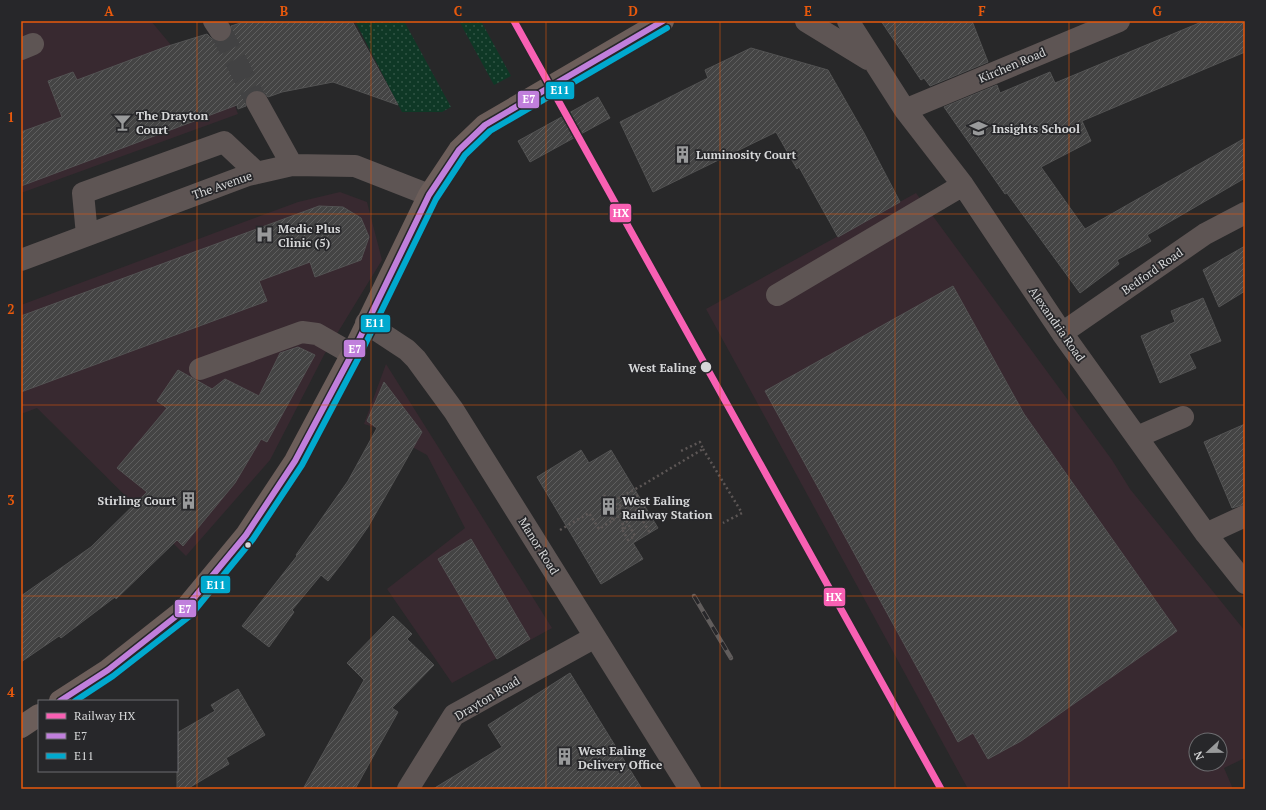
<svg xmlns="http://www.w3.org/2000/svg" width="1266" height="810" font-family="'PT Serif',serif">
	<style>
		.commercial { fill: #382930; fill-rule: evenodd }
		.grass { fill: url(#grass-dots) }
		.building { fill: url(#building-hatch); stroke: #535353 }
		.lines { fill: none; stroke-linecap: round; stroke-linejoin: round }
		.minor-tunnel { stroke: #424243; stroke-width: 22; stroke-dasharray: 22 11; stroke-linecap: butt }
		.path { stroke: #5d5756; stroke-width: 2.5; stroke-dasharray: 2 3; stroke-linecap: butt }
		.minor { stroke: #5e5554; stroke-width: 22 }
		.major { stroke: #6c5e5a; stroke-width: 22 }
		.rail-casing { stroke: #615d5c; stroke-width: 4.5 }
		.rail { stroke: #27272a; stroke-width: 3; stroke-dasharray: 9; stroke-linecap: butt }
		.bus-1-casing { stroke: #27272a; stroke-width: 9 }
		.bus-2-casing { stroke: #27272a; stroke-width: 9 }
		.bus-1 { stroke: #c07fdc; stroke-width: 6 }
		.bus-2 { stroke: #00a9ce; stroke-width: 6 }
		.rail-1-casing { stroke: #27272a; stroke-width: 10 }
		.rail-1 { stroke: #f860b3; stroke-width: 7 }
		.grid { fill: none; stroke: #e8590c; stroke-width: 1; stroke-opacity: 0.55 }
		.stop-dot { fill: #d6d7d8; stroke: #27272a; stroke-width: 1.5 }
		.labels { text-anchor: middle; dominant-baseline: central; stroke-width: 3.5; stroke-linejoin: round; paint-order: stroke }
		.street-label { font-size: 12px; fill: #d6d7d8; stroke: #27272a }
		.poi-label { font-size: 12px; font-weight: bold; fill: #d6d7d8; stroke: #27272a; text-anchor: start }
		.stop-label { font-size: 12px; font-weight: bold; fill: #d6d7d8; stroke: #27272a; text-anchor: end }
		.line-badge { stroke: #27272a; stroke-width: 1.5 }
		.badge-label { font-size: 11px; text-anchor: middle; font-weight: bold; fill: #fff }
		.neatline { fill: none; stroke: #e8590c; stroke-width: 1.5 }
		.grid-label { font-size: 13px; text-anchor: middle; font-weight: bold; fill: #e8590c }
	</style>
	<defs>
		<pattern id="grass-dots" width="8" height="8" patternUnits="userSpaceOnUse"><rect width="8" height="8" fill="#0f3826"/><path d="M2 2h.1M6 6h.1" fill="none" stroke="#315445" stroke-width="1.8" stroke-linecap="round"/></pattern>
		<pattern id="building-hatch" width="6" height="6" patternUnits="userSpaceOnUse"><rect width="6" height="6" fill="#444"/><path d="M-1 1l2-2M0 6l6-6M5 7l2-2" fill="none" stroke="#5e5e5e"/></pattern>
	</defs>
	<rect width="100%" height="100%" fill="#282829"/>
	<path class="commercial" d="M21,21h130l20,24 49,21 18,48 -217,79z
		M340,192l27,10 15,58 -58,95 -54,105 -84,96 -149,-148 -16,6v-109l277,-103z
		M916,193l196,267 18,29 115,142v127l-21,10 9,21h-265l-262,-480zM1196,740h24v24h-24z
		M386,364l166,264 -100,55 -65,-94 78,-61 -38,-73 -50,-27 -13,-4z"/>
	<path class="grass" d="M355,21h49l47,86 -9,5h-40z
		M459,21h22l30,55 -17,9z"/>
	<path class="building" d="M247,21h105l46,84 -65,-23 -51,10 -14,5 -4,-5 -7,-2 -6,1 -4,4 -2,6 1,5 -8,3 -1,-4 -216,81v-54l41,-15 -14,-36 25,-9 4,8 88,-33 42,-13 7,7 7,1 6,-2 4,-4v-10z
		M881,21h91l16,41 -58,24 -6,-8 -3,2z
		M1204,21h41v31l-163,69 9,20 -50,26 44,62 160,-91v40l-98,57 4,6 -34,19 2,4 -39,29 -73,-100 -2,1 -61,-87 53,-22 3,8 50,-21 5,11z
		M751,48l77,22 36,63 36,69 -62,35 -39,-70 -2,2 -21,-37 -123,60 -33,-70 88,-44 -3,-8z
		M598,97l12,21 -80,44 -12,-21z
		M319,206l24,1 18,11 8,19 -8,23 -46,17 -5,-15 -51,19 8,20 -246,91v-76z
		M1245,246v45l-26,16 -16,-37z
		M953,286l71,128 153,217 -156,110 -33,18 -15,-26 -15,9 -193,-351z
		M1203,298l18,43 -32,13 7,14 -36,15 -19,-47 34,-14 -4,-11z
		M298,347l17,8 -48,87 -6,-3 -26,44 -52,63 -6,-6 -61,59 -1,-2 -54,41 -2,-2 -38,26v-66l70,-49 56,-55 -30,-24 50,-60 -10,-7 21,-31 34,19 13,-10 34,17 21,-43z
		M384,382l38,50 -54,95 -22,31 -18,23 -7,-6 -29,35 2,2 -25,35 -27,-21 55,-70 -1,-1 52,-74 29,-53 -10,-7z
		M1245,424v80l-13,4 -28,-66z
		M581,450l8,13 22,-13 47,78 -25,15 10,16 -42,25 -64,-107z
		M471,539l59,100 -33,20 -59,-100z
		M393,616l19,18 -5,5 27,26 -42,43 6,4 -43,77h-52l61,-109 -17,-17z
		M570,673l72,116h-209l69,-42 -14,-22z
		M238,689l27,46 -39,23 3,6 -42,25h-10v-56l38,-22 -4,-6z"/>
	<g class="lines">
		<path class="minor-tunnel" d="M220,30l37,72"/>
		<path class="path" d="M703,449l39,64 -19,10
			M604,495l9,15 17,-11
			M638,495l-8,4 20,34
			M609,503l32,-17 62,-37 -3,-7 -19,9
			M613,520l6,-4 6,12 -3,1 6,11 7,-4 -21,-37
			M623,529l-2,-4 18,-11
			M560,530l29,-17 10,16 14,-9 -10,-17 5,-3"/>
		<path class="minor" d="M214,21l6,9
			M806,21l62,38
			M848,21l57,89 58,75 99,148 144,201 39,49
			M21,49l12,-5
			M257,102l35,63
			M905,110l214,-89
			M87,235l-4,-42 141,-51 33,31
			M21,260l227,-85 44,-10 63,1 74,29
			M777,295l186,-110
			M366,323l41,27 9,9 38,52 236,378
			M1062,333l143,-99 40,-21
			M200,369l102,-37 15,2 35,20
			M1137,437l46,-20
			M1206,534l39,-18
			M408,789l46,-74 141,-78"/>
		<path class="major" d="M60,701l48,-31 76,-60 62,-75 49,-74 57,-107 77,-159 30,-45 26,-25 178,-104
			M21,727l18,-12"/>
		<defs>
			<path id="rail" d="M694,596l37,62"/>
		</defs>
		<use href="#rail" class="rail-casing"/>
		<use href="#rail" class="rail"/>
		<defs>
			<path id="bus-1" d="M60,701l48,-31 76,-60 62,-75 49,-74 57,-107 77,-159 30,-45 26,-25 178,-104"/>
			<path id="bus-2" d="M75,701l38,-25 77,-60 63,-77 49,-74 57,-108 77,-158 29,-44 25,-24 177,-103"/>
		</defs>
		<use href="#bus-1" class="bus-1-casing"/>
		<use href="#bus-2" class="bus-2-casing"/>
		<use href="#bus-1" class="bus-1"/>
		<use href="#bus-2" class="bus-2"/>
		<defs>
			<path id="rail-1" d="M514,21l427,768"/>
		</defs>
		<use href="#rail-1" class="rail-1-casing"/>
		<use href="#rail-1" class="rail-1"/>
	</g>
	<path class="grid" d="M197,21v768M371,21v768M546,21v768M720,21v768M895,21v768M1069,21v768M21,214h1224M21,405h1224M21,596h1224"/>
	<defs>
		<symbol id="bar-bare" viewBox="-9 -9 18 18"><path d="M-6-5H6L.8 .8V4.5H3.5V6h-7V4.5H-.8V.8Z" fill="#999a9b" stroke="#27272a" stroke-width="2.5" paint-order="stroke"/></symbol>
		<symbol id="school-bare" viewBox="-9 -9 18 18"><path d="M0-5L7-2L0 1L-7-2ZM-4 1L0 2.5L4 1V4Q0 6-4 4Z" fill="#999a9b" stroke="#27272a" stroke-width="2.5" paint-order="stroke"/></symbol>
		<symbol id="building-bare" viewBox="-9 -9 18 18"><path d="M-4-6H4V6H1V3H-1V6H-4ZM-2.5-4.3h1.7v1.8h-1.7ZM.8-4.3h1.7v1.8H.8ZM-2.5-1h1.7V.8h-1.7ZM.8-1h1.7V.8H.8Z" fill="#999a9b" stroke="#27272a" stroke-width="2.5" paint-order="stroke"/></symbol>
		<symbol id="hospital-bare" viewBox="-9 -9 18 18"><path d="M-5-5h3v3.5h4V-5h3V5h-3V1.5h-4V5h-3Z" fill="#999a9b" stroke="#27272a" stroke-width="2.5" paint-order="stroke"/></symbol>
	</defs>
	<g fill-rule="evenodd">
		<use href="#bar-bare" x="110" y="110" width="25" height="25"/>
		<use href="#school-bare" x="966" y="116" width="25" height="25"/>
		<use href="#building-bare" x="670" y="142" width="25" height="25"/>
		<use href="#hospital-bare" x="252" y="222" width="25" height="25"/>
		<use href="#building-bare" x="176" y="488" width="25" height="25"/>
		<use href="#building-bare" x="596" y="494" width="25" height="25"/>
		<use href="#building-bare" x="552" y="744" width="25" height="25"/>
	</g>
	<g class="stop-dot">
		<circle cx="706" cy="367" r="6"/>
		<circle cx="248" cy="545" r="3.5"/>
	</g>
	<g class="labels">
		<g class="street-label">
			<text transform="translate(1012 65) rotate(-23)">Kirchen Road</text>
			<text transform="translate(222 185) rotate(-19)">The Avenue</text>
			<text transform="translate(1152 271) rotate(-35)">Bedford Road</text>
			<text transform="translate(1057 324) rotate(55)">Alexandria Road</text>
			<text transform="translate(539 546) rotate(58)">Manor Road</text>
			<text transform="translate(487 698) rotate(-31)">Drayton Road</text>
		</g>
		<g class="poi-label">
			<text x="136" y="115">The Drayton<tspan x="136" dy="14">Court</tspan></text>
			<text x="992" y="128">Insights School</text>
			<text x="696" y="154">Luminosity Court</text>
			<text x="278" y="228">Medic Plus<tspan x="278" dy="14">Clinic (5)</tspan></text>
			<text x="176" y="500" text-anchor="end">Stirling Court</text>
			<text x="622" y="500">West Ealing<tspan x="622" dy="14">Railway Station</tspan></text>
			<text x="578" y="750">West Ealing<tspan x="578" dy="14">Delivery Office</tspan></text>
		</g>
		<g class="stop-label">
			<text x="696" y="367">West Ealing</text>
		</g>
	</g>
	<g class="line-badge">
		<rect x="545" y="81" width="30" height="19" rx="4" fill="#00a9ce"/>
		<rect x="517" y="90" width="23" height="19" rx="4" fill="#c07fdc"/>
		<rect x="609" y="203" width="23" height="20" rx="4" fill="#f860b3"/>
		<rect x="360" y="314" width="31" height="19" rx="4" fill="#00a9ce"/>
		<rect x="343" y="339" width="23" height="19" rx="4" fill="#c07fdc"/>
		<rect x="200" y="575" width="31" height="19" rx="4" fill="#00a9ce"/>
		<rect x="823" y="587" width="23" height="20" rx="4" fill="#f860b3"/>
		<rect x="174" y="599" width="23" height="19" rx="4" fill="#c07fdc"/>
	</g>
	<g class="badge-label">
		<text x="560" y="94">E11</text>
		<text x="529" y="103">E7</text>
		<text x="621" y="217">HX</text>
		<text x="375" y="327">E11</text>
		<text x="355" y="353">E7</text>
		<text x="216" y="589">E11</text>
		<text x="834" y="601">HX</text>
		<text x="185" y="613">E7</text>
	</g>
	<rect width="1266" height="810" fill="none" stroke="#27272a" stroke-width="44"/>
	<rect x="38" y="700" width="140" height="72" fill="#27272a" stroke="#6d6d70"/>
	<rect x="46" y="713" width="20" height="6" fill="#f860b3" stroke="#6d6d70"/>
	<text x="74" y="720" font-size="12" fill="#d6d7d8">Railway HX</text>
	<rect x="46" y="733" width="20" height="6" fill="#c07fdc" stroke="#6d6d70"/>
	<text x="74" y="740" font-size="12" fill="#d6d7d8">E7</text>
	<rect x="46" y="753" width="20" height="6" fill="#00a9ce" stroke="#6d6d70"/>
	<text x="74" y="760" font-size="12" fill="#d6d7d8">E11</text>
	<g transform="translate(1208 752) rotate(248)"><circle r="19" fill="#27272a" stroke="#6d6d70"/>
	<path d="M0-3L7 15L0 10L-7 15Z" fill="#999a9b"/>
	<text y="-6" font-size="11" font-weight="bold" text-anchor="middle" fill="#d6d7d8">N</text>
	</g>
	<rect x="22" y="22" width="1222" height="766" class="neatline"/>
	<g class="grid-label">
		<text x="109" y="16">A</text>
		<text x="284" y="16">B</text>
		<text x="458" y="16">C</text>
		<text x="633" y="16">D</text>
		<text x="808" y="16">E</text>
		<text x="982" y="16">F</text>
		<text x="1157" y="16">G</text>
		<text x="11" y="122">1</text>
		<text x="11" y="314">2</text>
		<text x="11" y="505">3</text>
		<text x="11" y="697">4</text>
	</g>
</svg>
